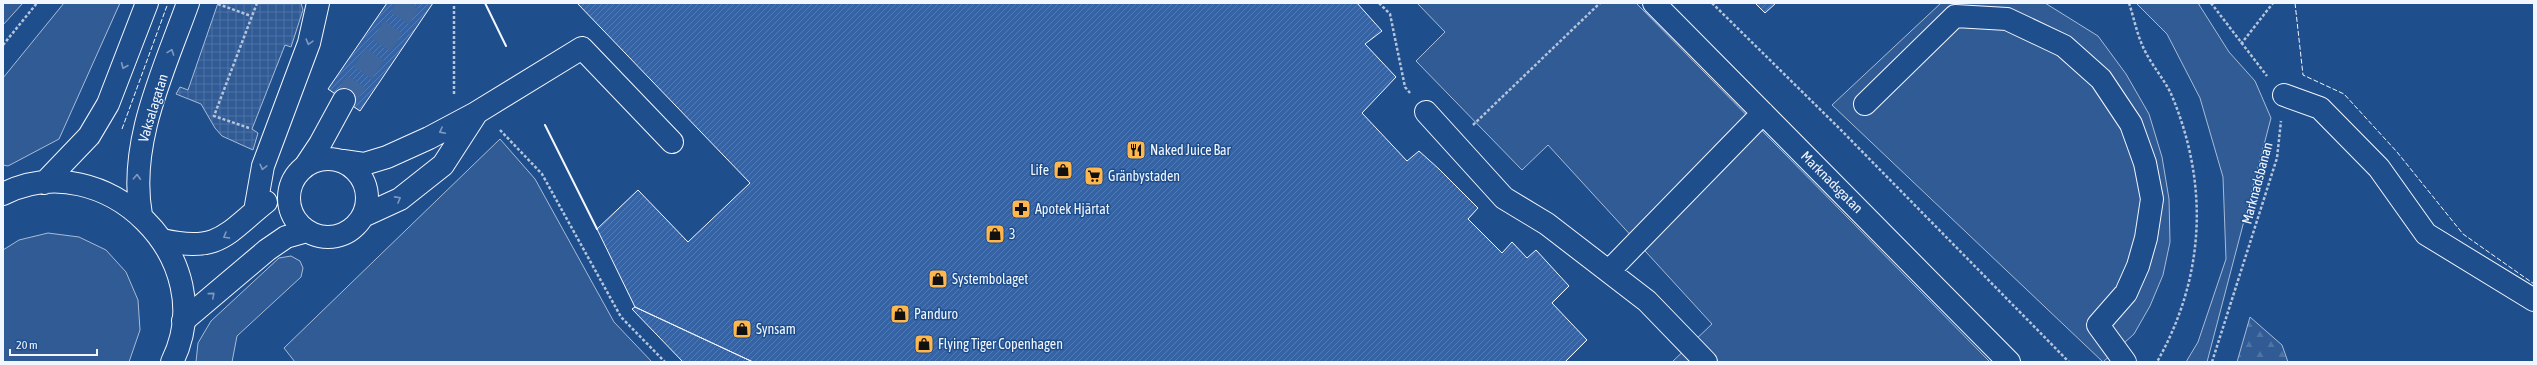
<svg xmlns="http://www.w3.org/2000/svg" width="2537" height="365" font-family="'Asap Condensed',sans-serif">
	<style>
		.built { fill: #305b95; stroke: #a8bbd7 }
		.forest { fill: url(#forest-firs); stroke: #a8bbd7 }
		.plaza { fill: url(#plaza-grid); stroke: #a8bbd7 }
		.building { fill: url(#building-hatch); stroke: #f2f6ff }
		.lines { fill: none; stroke-linecap: round; stroke-linejoin: round }
		.minor-tunnel { stroke: #3f679d; stroke-width: 22; stroke-dasharray: 22 11; stroke-linecap: butt }
		.minor-casing { stroke: #f2f6ff; stroke-width: 24 }
		.major-casing { stroke: #f2f6ff; stroke-width: 24 }
		.path { stroke: #b3c4dc; stroke-width: 2.5; stroke-dasharray: 3 2; stroke-linecap: butt }
		.minor { stroke: #1f4e8c; stroke-width: 22 }
		.major { stroke: #1f4e8c; stroke-width: 22 }
		.fence { stroke: #f2f6ff; stroke-width: 1; stroke-dasharray: 5 2; stroke-linecap: butt }
		.wall { stroke: #f2f6ff; stroke-width: 2 }
		.oneway { stroke: #7e9ac0 }
		.labels { text-anchor: middle; dominant-baseline: central; stroke-width: 3; stroke-linejoin: round; paint-order: stroke }
		.street-label { font-size: 14px; fill: #f2f6ff; stroke: #1f4e8c }
		.poi-label { font-size: 14px; fill: #f2f6ff; stroke: #1f4e8c; text-anchor: start }
	</style>
	<defs>
		<pattern id="forest-firs" width="22" height="20" patternUnits="userSpaceOnUse"><rect width="22" height="20" fill="#305b95"/><path d="M5 1l3.5 6h-7zM16 11l3.5 6h-7z" fill="#4e73a5"/></pattern>
		<pattern id="plaza-grid" width="8" height="8" patternUnits="userSpaceOnUse"><rect width="8" height="8" fill="#305b95"/><path d="M0 4h8M4 0v8" fill="none" stroke="#4e73a5"/></pattern>
		<pattern id="building-hatch" width="6" height="6" patternUnits="userSpaceOnUse"><rect width="6" height="6" fill="#3563a3"/><path d="M-1 1l2-2M0 6l6-6M5 7l2-2" fill="none" stroke="#537ab1"/></pattern>
	</defs>
	<rect width="100%" height="100%" fill="#1f4e8c"/>
	<path class="built" d="M3,3h20l-20,22z
		M64,3h56l-61,136 -51,27 -5,-1v-87z
		M1417,3h219l354,359h-318l40,-38 -164,-179 -26,25 -106,-109 29,-29z
		M1941,3h104l53,33 28,38 23,40 13,43 7,42 1,43 -7,33 -13,31 -16,28 -31,28 -271,-257z
		M2136,3h62l31,49 26,29 16,37 -64,244h-21l12,-20 28,-83 -3,-82 -23,-79 -33,-64z
		M500,139l35,40 79,143 38,40h-357l-11,-14z
		M48,233l31,4 27,13 20,22 12,28 2,30 -11,32h-126v-112l16,-10z
		M291,256l9,5 3,7 -2,9 -64,59 -5,26h-36l2,-19 13,-22 68,-63z"/>
	<path class="forest" d="M2250,317l32,28 6,17h-51z"/>
	<path class="plaza" d="M218,3h83l2,7 -12,37 -6,-2 -33,84 6,4 -5,17 -31,-14 -7,-8 -14,-24 -25,-10 4,-7 8,3z"/>
	<path class="building" d="M387,3h46l-73,108 -32,-22z
		M577,3h780l25,28 -17,13 31,33 -34,36 45,48 12,-10 20,18 39,39 -10,11 34,34 10,-11 15,16 9,-8 33,36 -17,17 35,37 -22,22h-812l-118,-55 -38,-78 41,-39 50,52 62,-59z
		M1755,3h21l-11,10z
		M635,307l118,55h-70l-51,-53z"/>
	<g class="lines">
		<path class="minor-tunnel" d="M344,100l66,-97"/>
		<defs>
			<path id="minor" d="M1654,3l355,359
				M2284,95l36,13 59,60 47,66 108,66
				M1865,104l90,-88 52,3 57,27 37,33 30,45 14,39 7,36 -6,39 -8,28 -12,27 -28,32 27,37
				M1426,112l78,86 43,26 100,77 59,61
				M289 198a39 39 0 1 1 78 0a39 39 0 1 1-78 0Z
				M343,161l21,3 23,-7 42,-19 47,-25 106,-65 90,94
				M306,165l14,-21 24,-44
				M255,211l8,-45 46,-123 9,-40
				M363,216l37,-17 43,-34 33,-51
				M162,240c57,13 64,-6 104,-38
				M1609,271l154,-158
				M183,321l84,-71 19,-13 21,-6"/>
			<path id="major" d="M44,183l45,-47 19,-32 39,-101
				M3,194c102,-51 220,66 169,168
				M141,215c-13,-72 23,-145 47,-212"/>
		</defs>
		<use href="#minor" class="minor-casing"/>
		<use href="#major" class="major-casing"/>
		<path class="path" d="M1379,3l11,11 15,73 5,6
			M1712,3l127,125 230,234
			M2129,3c5,15 8,32 15,46 8,17 21,31 28,47 37,89 33,181 -15,266
			M2211,3l56,73
			M218,4l33,12
			M2241,44l32,-41
			M3,45l34,-42
			M454,94v-91
			M1473,125l127,-122
			M249,128l-35,-12 43,-113
			M500,130l42,44 79,143 44,45
			M2212,362l65,-204 4,-37"/>
		<use href="#minor" class="minor"/>
		<use href="#major" class="major"/>
		<path class="fence" d="M2295,3l8,72 41,19 53,58 66,82 71,50
			M122,129l46,-126"/>
		<path class="wall" d="M485,3l21,43
			M545,125l52,104"/>
	</g>
	<defs><path id="oneway-chevron" d="M-2-3.5L2.5 0L-2 3.5" fill="none" stroke-width="1.6" stroke-linecap="round" stroke-linejoin="round"/></defs>
	<g class="oneway">
		<use href="#oneway-chevron" transform="translate(309 42) rotate(106)"/>
		<use href="#oneway-chevron" transform="translate(171 52) rotate(-70)"/>
		<use href="#oneway-chevron" transform="translate(124 66) rotate(113)"/>
		<use href="#oneway-chevron" transform="translate(442 131) rotate(153)"/>
		<use href="#oneway-chevron" transform="translate(263 167) rotate(104)"/>
		<use href="#oneway-chevron" transform="translate(137 177) rotate(-87)"/>
		<use href="#oneway-chevron" transform="translate(398 199) rotate(-29)"/>
		<use href="#oneway-chevron" transform="translate(226 236) rotate(150)"/>
		<use href="#oneway-chevron" transform="translate(212 295) rotate(-41)"/>
	</g>
	<defs>
		<symbol id="restaurant-square" viewBox="-11 -11 22 22"><rect x="-9" y="-9" width="18" height="18" rx="4" fill="#ffb74d" stroke="#1f4e8c"/><path d="M-5-6h1v4h1v-4h1v4h1v-4h1v5L-1.5 .5V6h-2V.5L-5-1ZM5-6V6H3V1.5H1.5Q1.5-4 5-6Z" fill="#111"/></symbol>
		<symbol id="shop-square" viewBox="-11 -11 22 22"><rect x="-9" y="-9" width="18" height="18" rx="4" fill="#ffb74d" stroke="#1f4e8c"/><path d="M-5-2.5h2.3a2.7 3.5 0 0 1 5.4 0H5L5.5 6h-11ZM-1.5-2.5h3a1.5 2.3 0 0 0-3 0Z" fill="#111"/></symbol>
		<symbol id="supermarket-square" viewBox="-11 -11 22 22"><rect x="-9" y="-9" width="18" height="18" rx="4" fill="#ffb74d" stroke="#1f4e8c"/><path d="M-6-5.5h2.5l.6 2H6L4.5 2H-2.5L-4.4-4H-6ZM-1.5 3.2a1.3 1.3 0 1 0 .1 0ZM3 3.2a1.3 1.3 0 1 0 .1 0Z" fill="#111"/></symbol>
		<symbol id="pharmacy-square" viewBox="-11 -11 22 22"><rect x="-9" y="-9" width="18" height="18" rx="4" fill="#ffb74d" stroke="#1f4e8c"/><path d="M-2-6h4v4h4v4h-4v4h-4v-4h-4v-4h4Z" fill="#111"/></symbol>
	</defs>
	<g fill-rule="evenodd">
		<use href="#restaurant-square" x="1125" y="139" width="22" height="22"/>
		<use href="#shop-square" x="1052" y="159" width="22" height="22"/>
		<use href="#supermarket-square" x="1083" y="165" width="22" height="22"/>
		<use href="#pharmacy-square" x="1010" y="198" width="22" height="22"/>
		<use href="#shop-square" x="984" y="223" width="22" height="22"/>
		<use href="#shop-square" x="927" y="268" width="22" height="22"/>
		<use href="#shop-square" x="889" y="303" width="22" height="22"/>
		<use href="#shop-square" x="731" y="318" width="22" height="22"/>
		<use href="#shop-square" x="913" y="333" width="22" height="22"/>
	</g>
	<g class="labels">
		<g class="street-label">
			<text transform="translate(153 108) rotate(-73)">Vaksalagatan</text>
			<text transform="translate(1832 182) rotate(45)">Marknadsgatan</text>
			<text transform="translate(2257 183) rotate(-75)">Marknadsbanan</text>
		</g>
		<g class="poi-label">
			<text x="1150" y="150">Naked Juice Bar</text>
			<text x="1049" y="170" text-anchor="end">Life</text>
			<text x="1108" y="176">Gränbystaden</text>
			<text x="1035" y="209">Apotek Hjärtat</text>
			<text x="1009" y="234">3</text>
			<text x="952" y="279">Systembolaget</text>
			<text x="914" y="314">Panduro</text>
			<text x="756" y="329">Synsam</text>
			<text x="938" y="344">Flying Tiger Copenhagen</text>
		</g>
	</g>
	<rect width="2537" height="365" fill="none" stroke="#f2f6ff" stroke-width="8"/>
	<path d="M10 349v6h87v-6" fill="none" stroke="#f2f6ff" stroke-width="2"/>
	<text x="16" y="349" font-size="12" fill="#f2f6ff" stroke="#1f4e8c" stroke-width="3" paint-order="stroke">20 m</text>
</svg>
